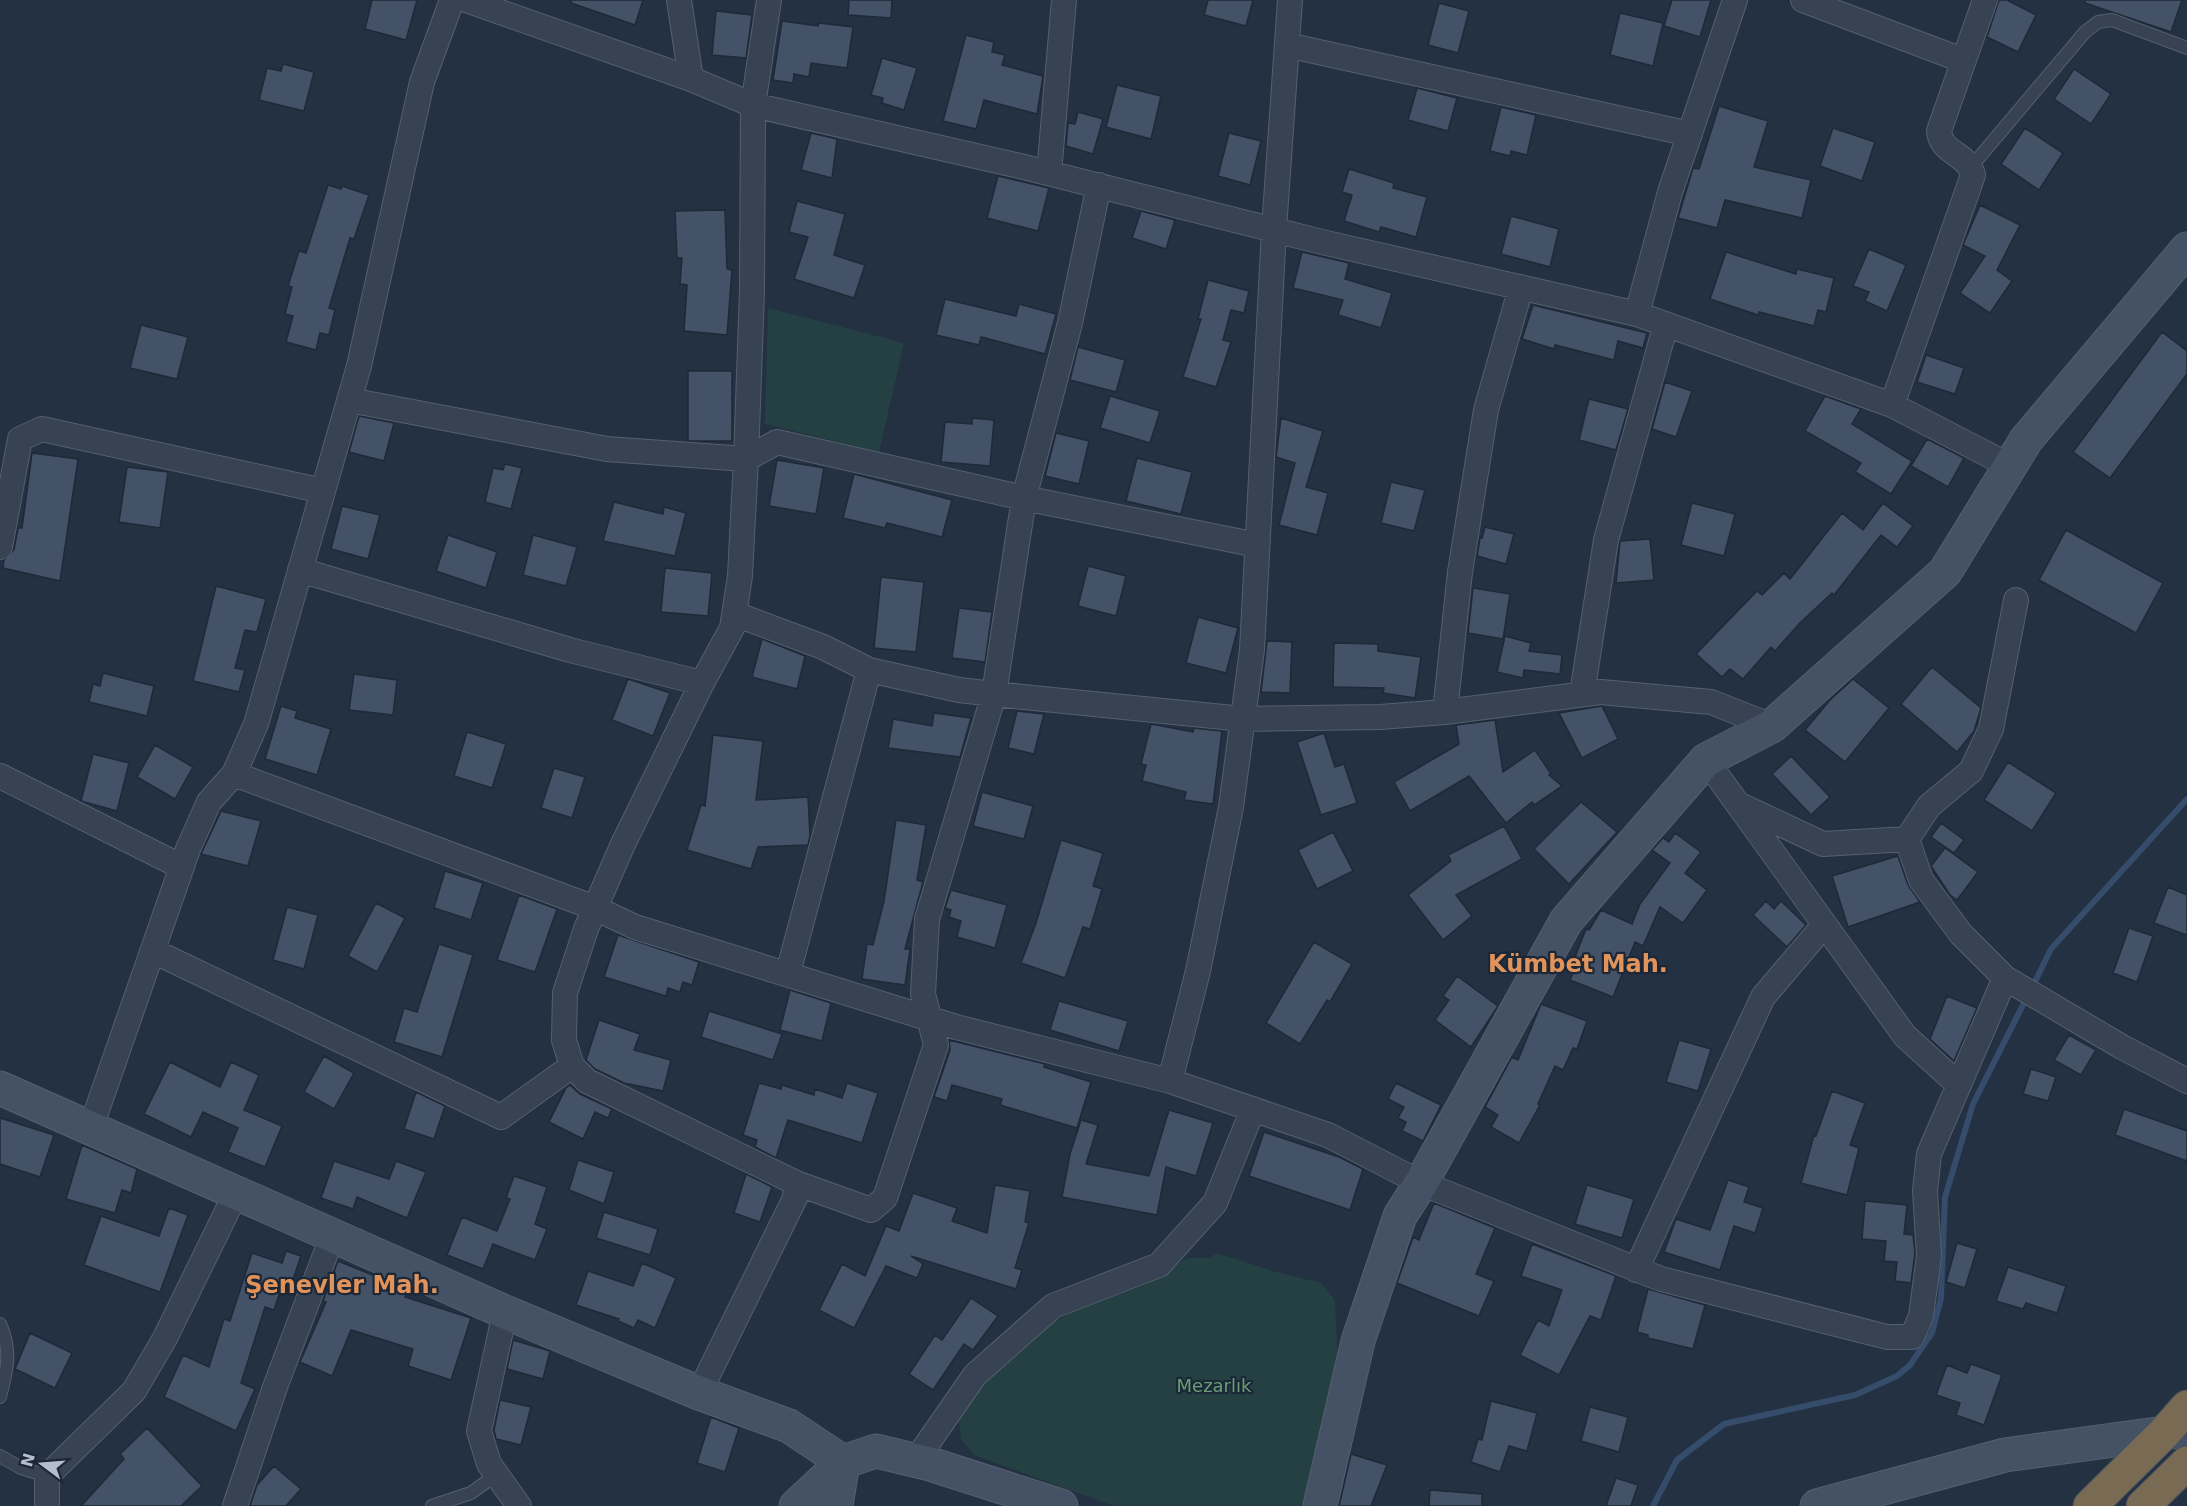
<svg xmlns="http://www.w3.org/2000/svg" width="2187" height="1506" font-family="'DejaVu Sans',sans-serif">
	<style>
		.green { fill: #254043 }
		.lines { fill: none; stroke-linecap: round; stroke-linejoin: round }
		.stream { stroke: #354c6b; stroke-width: 6 }
		.building { fill: #445267; stroke: #1e2939; stroke-width: 1.5 }
		.lane-casing { stroke: #55606f; stroke-width: 14 }
		.street-casing { stroke: #55606f; stroke-width: 26 }
		.secondary-casing { stroke: #55606f; stroke-width: 35 }
		.highway-casing { stroke: #424d5c; stroke-width: 35 }
		.lane { stroke: #374252; stroke-width: 12 }
		.street { stroke: #374252; stroke-width: 24 }
		.secondary { stroke: #455165; stroke-width: 33 }
		.highway { stroke: #796a53; stroke-width: 33 }
		.labels { text-anchor: middle; dominant-baseline: central; stroke-width: 4.5; stroke-linejoin: round; paint-order: stroke }
		.park-label { font-size: 18px; fill: #699f75; stroke: #1c2737 }
		.district-label { font-size: 24px; font-weight: bold; fill: #e0945b; stroke: #1c2737 }
	</style>
	<rect width="100%" height="100%" fill="#233142"/>
	<path class="green" d="M768,308l136,35 -25,109 -114,-28z
		M1217,1253l59,19 45,11 14,17 3,69 -27,137h-197l-140,-51 -13,-16 -2,-21 28,-42 32,-34 51,-29 77,-29 40,-26h22z"/>
	<g class="lines">
		<path class="stream" d="M2032,988l19,-39 136,-150
			M1653,1506l24,-46 47,-36 131,-29 42,-19 13,-11 22,-32 9,-35 4,-101 28,-93 54,-107"/>
	</g>
	<path class="building" d="M372,0h45l-11,40 -41,-11z
		M571,0h72l-8,25 -64,-22z
		M849,0h43l-1,18 -43,-3z
		M1208,0h45l-7,26 -42,-11z
		M1672,0h39l-11,37 -36,-11z
		M1999,0h8l29,15 -18,37 -31,-15z
		M2085,0h97l-11,32 -86,-29z
		M1439,3l30,8 -11,42 -30,-8z
		M716,11l36,4 -6,43 -34,-3z
		M1620,13l43,10 -10,43 -43,-11z
		M782,21l36,5 1,-3 34,4 -6,41 -36,-5 -2,14 -15,-3 -1,9 -20,-3z
		M966,35l28,7 -2,10 13,3 -3,10 41,11 -6,38 -53,-14 -8,29 -33,-8z
		M882,58l35,10 -13,42 -22,-7 1,-5 -12,-3z
		M283,64l31,8 -10,39 -45,-11 8,-32 14,3z
		M2074,69l37,25 -20,30 -37,-25z
		M1117,85l44,11 -10,43 -45,-12z
		M1417,88l40,10 -9,33 -40,-11z
		M1719,106l49,15 -14,46 57,13 -9,38 -77,-18 -8,28 -39,-10 15,-50 6,1z
		M1501,107l35,8 -9,40 -16,-4 -1,5 -20,-5z
		M1078,112l25,7 -10,35 -27,-8 2,-23 7,1z
		M1833,128l42,14 -13,39 -42,-15z
		M2025,128l38,25 -24,37 -38,-26z
		M811,133l26,6 -5,39 -31,-8z
		M1229,133l32,8 -11,44 -32,-9z
		M1349,169l45,14 -1,5 34,9 -11,40 -35,-10 -2,5 -35,-11 8,-26 -10,-3z
		M998,176l51,12 -11,43 -51,-13z
		M328,185l13,4 1,-3 27,9 -15,44 -4,-1 -21,70 6,2 -6,25 -9,-2 -4,17 -30,-8 7,-26 -8,-2 7,-27 -4,-1 11,-35 7,2z
		M797,201l48,13 -11,41 31,10 -11,33 -60,-19 14,-42 -19,-5z
		M1980,205l40,20 -23,45 15,11 -22,32 -30,-20 25,-37 -22,-11z
		M725,210l2,59 5,1 -5,65 -43,-4 3,-46 -7,-1 2,-26h-5l-2,-47z
		M1141,211l34,9 -9,29 -34,-11z
		M1511,216l48,13 -9,38 -49,-13z
		M1869,249l37,16 -19,46 -22,-10 4,-9 -16,-6z
		M1302,252l47,11 -4,16 47,14 -11,35 -43,-13 5,-15 -50,-12z
		M1726,252l70,22 1,-5 37,9 -8,34 -8,-2 -4,16 -55,-14 -1,3 -48,-16z
		M1208,280l41,11 -5,22 -13,-3 -8,30 8,2 -15,45 -33,-10 18,-58h-3z
		M945,299l71,17 3,-12 37,10 -11,40 -64,-17 -2,8 -43,-10z
		M1533,305l114,28 -4,15 -25,-7 -4,19 -59,-15 -1,4 -32,-10z
		M141,325l47,12 -11,42 -47,-11z
		M2162,332l25,19v23l-77,104 -37,-26z
		M1078,347l47,13 -9,32 -46,-12z
		M1926,355l38,13 -9,26 -38,-12z
		M688,371h44v70h-44z
		M1665,382l27,9 -16,46 -24,-8z
		M1110,396l50,15 -10,32 -50,-15z
		M1825,396l36,13 -9,15 60,37 -21,33 -36,-22 6,-9 -56,-32z
		M1589,399l39,10 -12,41 -37,-10z
		M359,416l35,7 -10,38 -35,-9z
		M972,418l22,2 -4,46 -49,-4 4,-40 27,2z
		M1281,418l42,13 -17,56 22,6 -11,42 -38,-10 16,-62 -19,-6z
		M1056,433l33,8 -10,43 -34,-8z
		M1927,439l37,19 -16,29 -37,-21z
		M32,453l46,6 -18,122 -57,-13 1,-8 10,-10 4,-22h4z
		M1137,458l55,14 -11,42 -55,-13z
		M777,460l47,8 -8,46 -47,-8z
		M505,464l17,4 -11,41 -26,-7 8,-34 10,2z
		M127,467l41,5 -8,56 -41,-6z
		M854,474l98,26 -10,37 -55,-14 -2,5 -42,-10z
		M1391,482l34,8 -11,41 -33,-8z
		M614,502l49,12 1,-7 22,6 -11,43 -72,-15z
		M1692,503l43,11 -11,42 -43,-11z
		M1883,503l30,23 -16,21 -16,-12 -47,60 -2,-2 -33,31 -24,27 -4,-4 -28,32 -13,-10 -8,8 -26,-23 61,-63 5,4 22,-22 6,6 52,-66 21,17z
		M342,506l38,9 -12,44 -37,-10z
		M1485,527l29,7 -8,30 -29,-8 3,-18h2z
		M2066,530l97,53 -27,50 -97,-53z
		M448,535l49,17 -11,36 -50,-17z
		M533,535l44,12 -11,39 -43,-11z
		M1650,539l4,41 -38,3 4,-42z
		M1088,566l38,10 -10,40 -38,-10z
		M665,568l47,5 -4,43 -47,-4z
		M881,577l43,5 -8,70 -42,-4z
		M216,586l50,13 -9,33 -12,-2 -10,38 10,2 -6,22 -46,-11z
		M1473,588l37,6 -7,45 -35,-6z
		M959,608l33,4 -7,50 -33,-4z
		M1198,617l40,11 -12,45 -40,-10z
		M1505,636l26,7 -2,8 33,4 -2,19 -36,-4 -1,8 -26,-6z
		M762,639l43,17 -8,33 -45,-12z
		M1267,641l25,1 -2,51 -29,-1z
		M1334,643l44,1v7l43,6 -6,41 -32,-5 1,-5 -51,-1z
		M1932,667l49,41 -7,23 -17,21 -56,-48z
		M103,673l51,13 -7,30 -58,-14 4,-18 7,2z
		M354,674l43,6 -4,35 -44,-5z
		M628,679l42,14 -17,43 -41,-16z
		M1853,679l36,29 -44,54 -40,-32 25,-30z
		M281,706l16,5 -2,7 36,11 -14,46 -52,-16z
		M1602,706l16,33 -36,19 -23,-45z
		M1017,711l27,3 -10,40 -26,-6z
		M934,713l37,5 -11,39 -72,-9 5,-29 39,7z
		M1495,720l8,52 32,-22 16,24 -2,1 13,11 -28,19 -2,-3 -26,21 -37,-47 -59,35 -16,-29 65,-38 -3,-19z
		M1151,724l42,8 1,-4 28,3 -9,73 -29,-4 2,-8 -44,-11 4,-16 -5,-1z
		M467,732l39,12 -14,44 -38,-12z
		M1324,733l11,34 9,-3 13,39 -36,12 -24,-73z
		M713,735l50,6 -7,59 52,-3 2,39 -2,9 -50,2 -7,22 -64,-19 14,-45 4,1z
		M155,745l38,22 -18,32 -38,-22z
		M93,754l36,9 -12,48 -36,-10z
		M1791,756l39,41 -19,18 -39,-41z
		M2008,762l48,31 -24,38 -48,-31z
		M554,768l31,9 -13,41 -31,-10z
		M982,792l51,14 -9,33 -51,-13z
		M1581,802l36,30 -48,52 -35,-35z
		M221,811l40,10 -13,45 -47,-12z
		M896,820l30,5 -9,55 6,2 -18,67h5l-5,36 -43,-6 5,-35 6,1 11,-44z
		M1941,823l23,17 -10,13 -23,-16z
		M1504,826l18,33 -66,36 16,21 -29,24 -35,-45 43,-34 -3,-6z
		M1333,832l20,39 -36,18 -19,-39z
		M1675,833l26,19 -16,21 22,17 -24,33 -23,-16 -17,39 -8,-4 -22,55 -43,-17 9,-21 -4,-2 11,-28 3,1 12,-20 31,14 8,-20 30,-41 -18,-13 11,-12 6,4z
		M1061,840l42,13 -10,33 9,3 -12,40 -7,-2 -18,51 -44,-15 15,-40z
		M1945,848l33,24 -21,28 -7,-5 -19,-29z
		M1898,856l10,29 12,17 -72,25 -16,-51z
		M445,871l38,12 -12,37 -37,-12z
		M2168,887l19,8v40l-33,-12z
		M951,890l56,15 -12,43 -38,-11 4,-16 -12,-4 2,-7 -6,-2z
		M519,895l38,14 -22,63 -38,-12z
		M1766,901l8,8 7,-8 25,24 -19,22 -34,-32z
		M376,903l29,15 -28,54 -29,-16z
		M287,907l31,8 -14,54 -31,-9z
		M2129,928l24,8 -16,46 -24,-9z
		M618,935l81,27 -7,23 -9,-3 -3,10 -12,-4 -2,8 -62,-19z
		M1314,942l38,22 -22,38 -3,-2 -27,44 -34,-21z
		M439,944l34,11 -31,102 -48,-15 10,-34 13,4z
		M1457,976l41,30 -27,41 -36,-27 14,-20 -6,-4z
		M790,990l41,13 -9,38 -42,-11z
		M1947,996l30,12 -23,53 -24,-22z
		M1059,1001l69,20 -9,30 -69,-21z
		M1541,1004l46,17 -10,28 -4,-1 -10,22 -8,-4 -17,38 2,1 -21,38 -28,-16 7,-12 -13,-8 27,-50 6,3z
		M709,1011l73,23 -9,26 -72,-23z
		M599,1020l41,14 -6,16 37,10 -8,31 -39,-8 -29,-14 -9,-9z
		M2069,1035l27,15 -15,25 -27,-15z
		M949,1040l96,24 -1,3 47,15 -14,46 -77,-23 2,-6 -50,-14 -5,16 -13,-4 16,-47z
		M1679,1040l32,9 -13,42 -32,-9z
		M324,1056l30,17 -20,36 -30,-17z
		M170,1062l50,25 11,-25 28,13 -15,35 38,16 -17,41 -37,-15 10,-24 -35,-16 -12,25 -47,-23z
		M2031,1069l25,8 -8,24 -25,-7z
		M759,1083l22,6 1,-4 32,10 1,-6 27,9 5,-15 31,10 -16,50 -74,-23 -12,38 -21,-11 2,-7 -14,-5z
		M1396,1083l45,22 -18,36 -21,-10 4,-9 -8,-4 6,-11 -16,-8z
		M570,1085l10,9 32,15 -4,9 -13,-6 -12,27 -34,-17 17,-34z
		M1832,1091l33,12 -15,42 9,3 -12,47 -46,-12 13,-48 2,1z
		M416,1092l29,14 -11,33 -30,-10z
		M2124,1109l63,22v30l-72,-26z
		M1169,1110l44,13 -17,53 -30,-9 -9,48 -95,-18 8,-43 11,-34 17,5 -12,39 63,12z
		M0,1118l54,17 -14,42 -40,-13z
		M1264,1132l75,25 24,12 -13,41 -101,-34z
		M82,1145l55,24 -6,24 -9,-3 -7,23 -49,-14z
		M578,1160l36,12 -10,32 -35,-14z
		M334,1161l55,18 7,-18 30,11 -19,46 -50,-21 -4,12 -32,-11z
		M746,1174l26,13 -12,35 -26,-9z
		M514,1176l33,11 -12,37 12,5 -12,31 -42,-16 -10,25 -36,-14 15,-38 35,14 13,-32 -4,-1z
		M1728,1180l21,7 -5,15 19,6 -8,25 -21,-7 -14,44 -56,-18 12,-33 34,11z
		M995,1185l35,6 -5,31 4,1 -14,45 7,2 -6,19 -105,-33 12,8 -6,14 -31,-12 -32,62 -35,-18 23,-46 23,12 21,-50 13,5 14,-38 44,15 -5,13 35,12z
		M1587,1185l47,14 -12,39 -47,-14z
		M1865,1201l42,4 -3,29 9,1 2,18 -4,30 -16,-2 2,-19 -13,-1 2,-20 -24,-2z
		M1434,1203l61,25 -19,46 18,7 -15,35 -82,-33 16,-46 6,3z
		M169,1208l19,7 -28,77 -76,-27 17,-49 58,20z
		M604,1212l54,17 -8,26 -54,-17z
		M1957,1243l20,6 -12,39 -19,-6z
		M1532,1244l84,32 -15,44 -11,-4 -31,59 -39,-20 18,-35 11,6 13,-36 -41,-14z
		M286,1251l15,5 -11,32 -8,-2 -8,24 -9,-3 -24,76 14,6 -19,42 -72,-34 19,-42 26,12 15,-48 6,2 22,-68 30,10z
		M338,1261l69,28 -2,8 66,21 -20,62 -43,-14 5,-17 -62,-19 -19,46 -32,-14 26,-60 -3,-1z
		M642,1263l34,15 -21,50 -17,-8 -4,8 -16,-7 1,-2 -43,-14 12,-34 45,15z
		M2008,1267l58,19 -9,27 -31,-10 -3,6 -27,-8z
		M1648,1289l57,16 -12,44 -45,-11v-3l-11,-3z
		M971,1298l27,18 -25,34 -9,-6 -31,46 -24,-16 26,-39 7,5z
		M30,1333l42,20 -17,35 -40,-19z
		M513,1340l37,11 -7,28 -36,-10z
		M1971,1364l31,11 -18,50 -28,-10 4,-12 -24,-8 11,-30 20,8z
		M500,1400l31,7 -10,38 -25,-6 -2,-9z
		M1491,1401l46,12 -10,38 -18,-5 -9,26 -29,-10 7,-23 4,1z
		M1590,1407l38,10 -9,35 -38,-11z
		M711,1417l28,11 -14,44 -28,-9z
		M147,1428l55,58 -21,20h-100l43,-47 -4,-5z
		M1351,1454l36,11 -16,41h-32z
		M274,1466l27,23 -15,17h-36l7,-21z
		M1616,1478l22,7 -7,21h-25z
		M1430,1490l52,4v12h-53z"/>
	<g class="lines">
		<defs>
			<path id="lane" d="M1971,167l114,-135 13,-10 14,-2 75,28
				M0,1324c12,26 7,47 0,73
				M0,1456l21,12 26,8
				M432,1506l39,-13 26,-19"/>
			<path id="street" d="M466,0l225,79 62,26 271,62 298,75 315,72 255,91 118,61
				M679,0l12,79
				M1803,0l159,60
				M1287,45l403,89
				M1049,173l15,-173
				M1637,314l33,-122 65,-192
				M349,400l258,49 139,10 31,-17 247,56 233,47
				M1892,405l81,-230c-5,-22 -32,-21 -34,-44l46,-131
				M0,547l20,-108 22,-10 281,62
				M300,570l270,80 132,33
				M735,614l88,33 46,23 90,20 35,4 249,25 137,-2 65,-5 156,-20 110,10 61,24
				M1582,694l24,-154 60,-216
				M1445,712l15,-140 26,-162 35,-123
				M1706,760l199,276 54,49
				M234,774l361,134 40,19 321,100 214,54 158,54 93,48 240,96 226,58h25l9,-21 8,-60 -4,-65 4,-37 76,-176
				M0,776l182,91
				M1738,804l85,40 84,-5 22,-33 42,-35 20,-42 25,-129
				M1907,839l14,41 40,54 44,44 117,69 65,34
				M153,951l348,166 71,-51
				M788,973l81,-303
				M1170,1081l28,-110 33,-164 21,-157 22,-421 16,-229
				M90,1130l98,-281 21,-47 25,-28 22,-50 103,-358 63,-284 30,-82
				M796,1183l75,27 14,-12 51,-153 -13,-51 4,-75 67,-225 30,-196 46,-175 29,-138
				M1636,1270l127,-273 61,-72
				M505,1312l-26,119 10,33 30,42
				M699,1393l96,-195 1,-15 -209,-102 -15,-15 -8,-26 1,-47 21,-64 37,-85 79,-161 30,-55 8,-52 6,-117 6,-168 1,-186 16,-105
				M916,1460l59,-85 78,-69 106,-41 56,-62 38,-94
				M47,1506v-30l87,-85 31,-53 71,-145
				M235,1506l40,-119 57,-150"/>
			<path id="secondary" d="M0,1088l505,224 194,81 90,33 54,36 -7,44
				M796,1506l47,-44 33,-11 54,13 131,42
				M1320,1506l38,-165 42,-125 21,-33 145,-262 140,-161 66,-34 173,-154 81,-132 161,-191
				M1817,1506l188,-51 174,-24"/>
			<path id="highway" d="M2090,1506l74,-73 23,-26
				M2143,1506l44,-43"/>
		</defs>
		<use href="#lane" class="lane-casing"/>
		<use href="#street" class="street-casing"/>
		<use href="#secondary" class="secondary-casing"/>
		<use href="#highway" class="highway-casing"/>
		<use href="#lane" class="lane"/>
		<use href="#street" class="street"/>
		<use href="#secondary" class="secondary"/>
		<use href="#highway" class="highway"/>
	</g>
	<g class="labels">
		<g class="park-label">
			<text x="1214" y="1385">Mezarlık</text>
		</g>
		<g class="district-label">
			<text x="1578" y="964">Kümbet Mah.</text>
			<text x="342" y="1285">Şenevler Mah.</text>
		</g>
	</g>
	<g transform="translate(42 1464) rotate(286)" stroke="#1c2737" stroke-width="4.5" paint-order="stroke">
	<path d="M0-4.5L10 22L0 15L-10 22Z" fill="#b4bdcc"/>
	<text y="-9" font-size="16" font-weight="bold" text-anchor="middle" fill="#b4bdcc">N</text>
	</g>
</svg>
